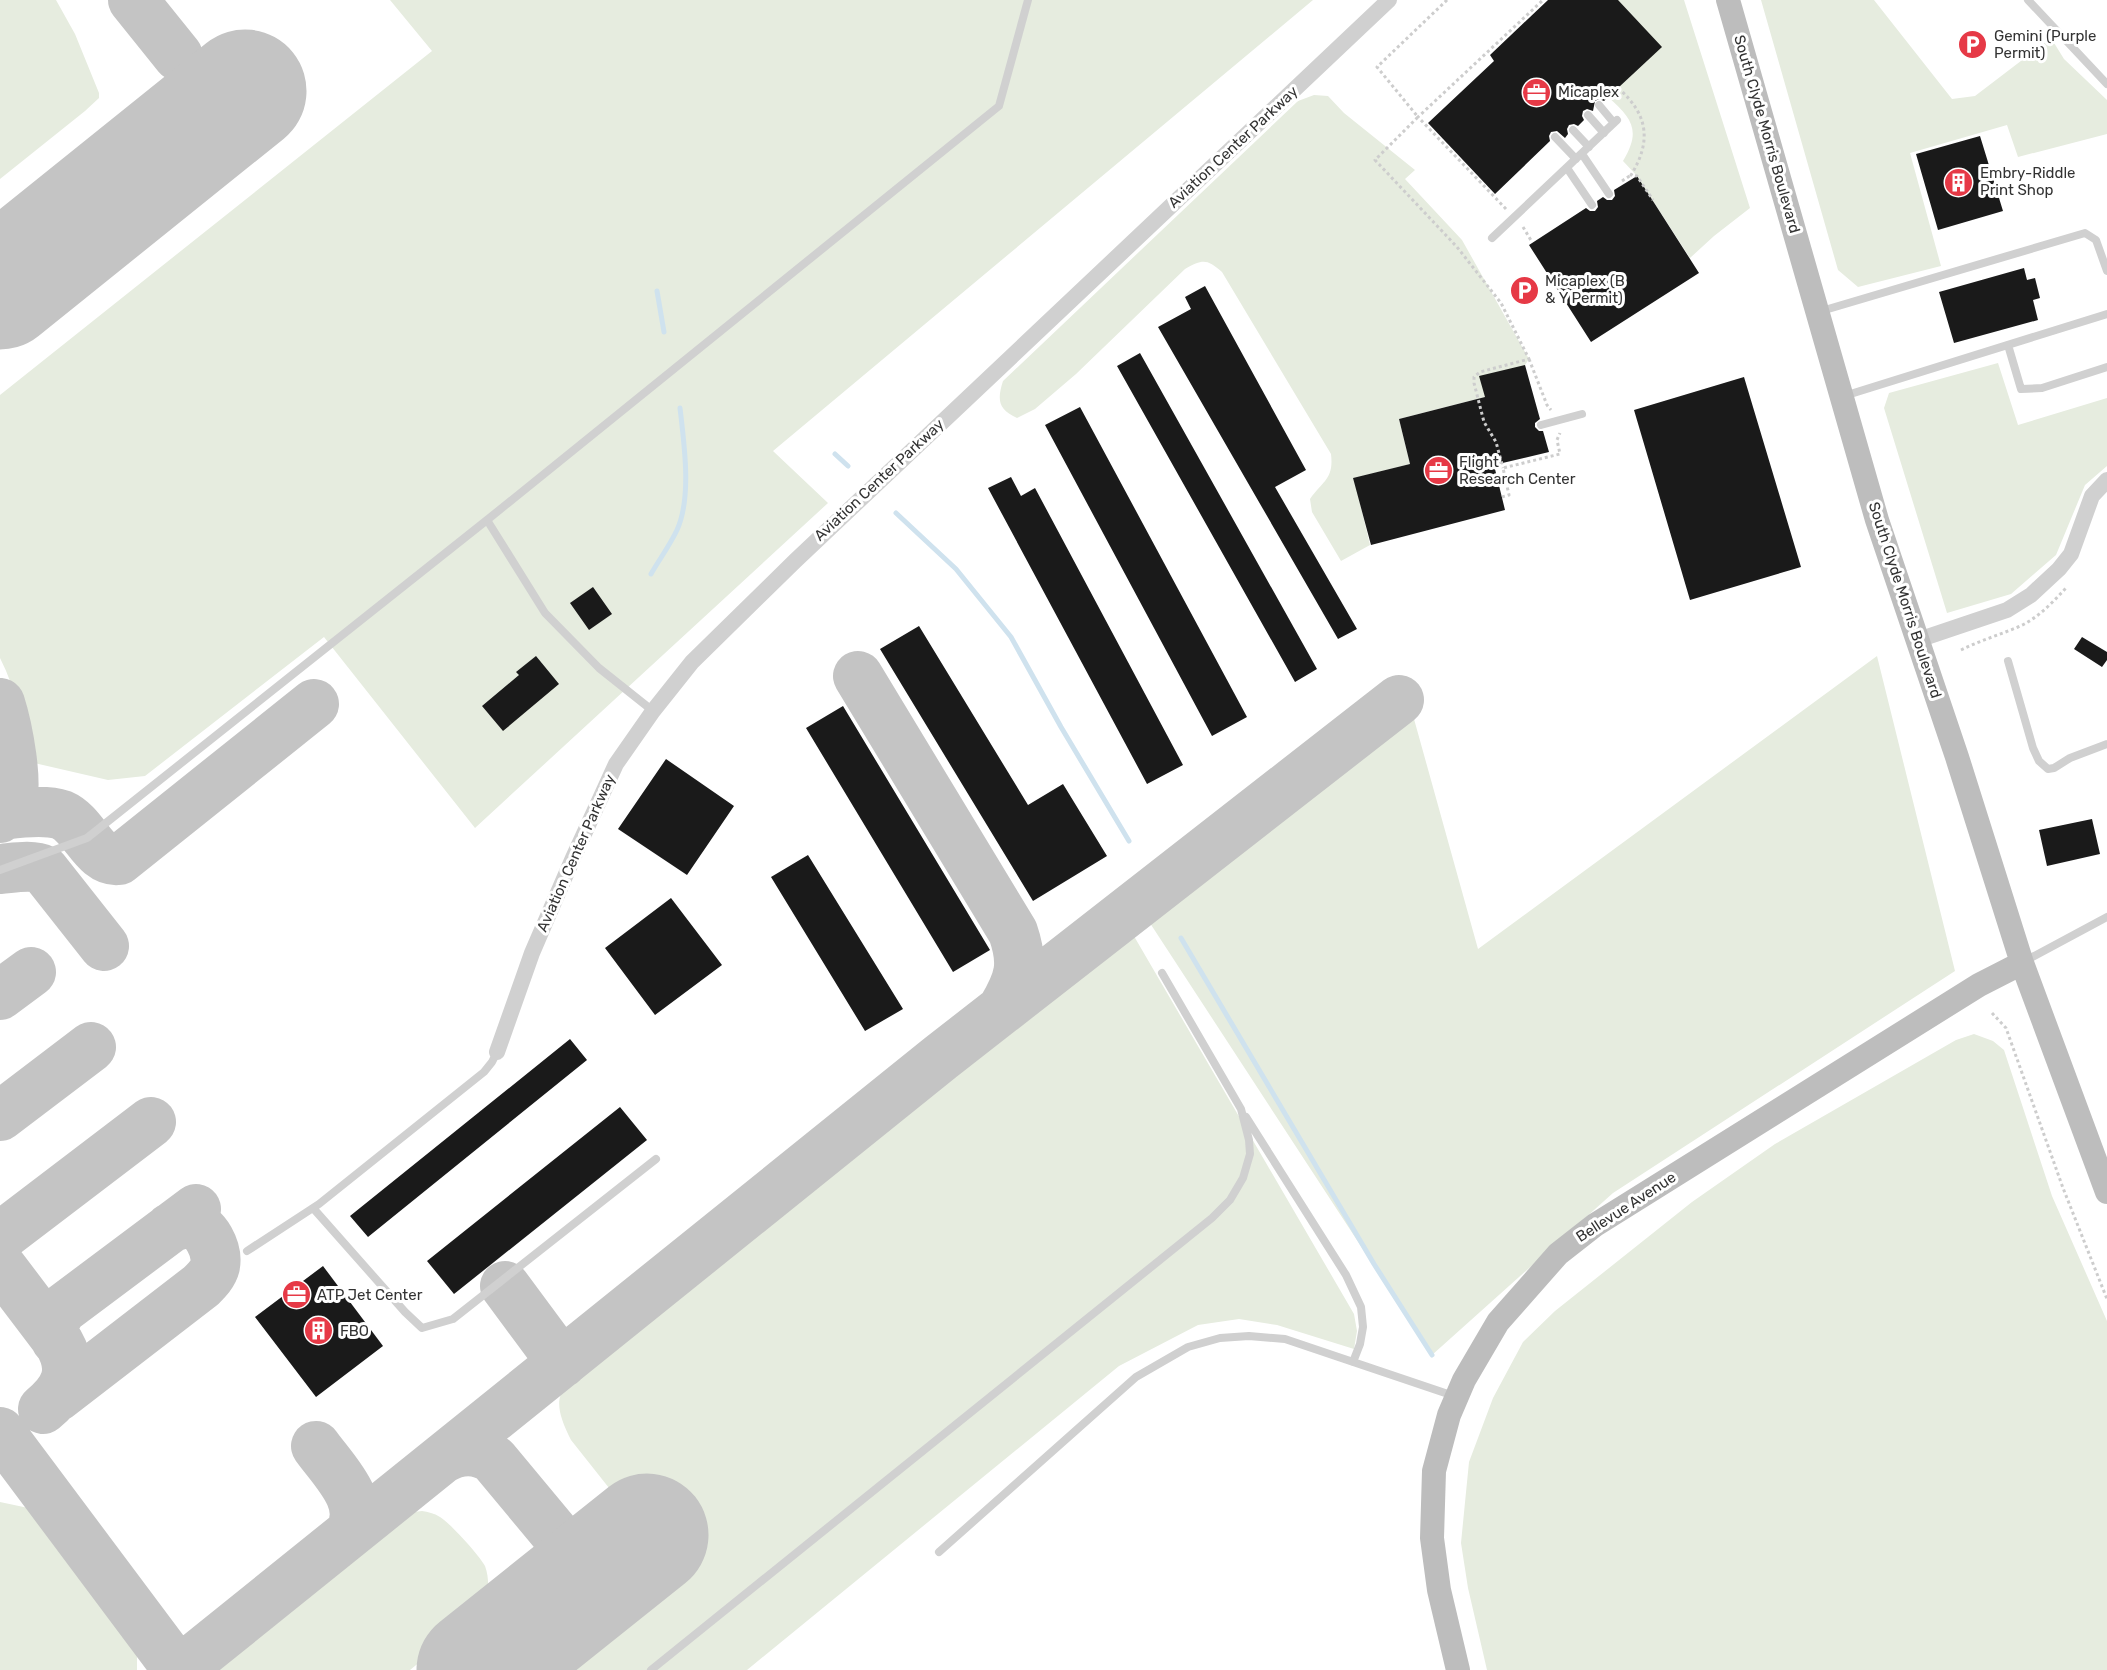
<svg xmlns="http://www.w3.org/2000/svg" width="2107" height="1670" font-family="Rubik,sans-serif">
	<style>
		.green { fill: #e6ecdf }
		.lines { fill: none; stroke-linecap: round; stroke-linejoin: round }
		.stream { stroke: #cfe2ee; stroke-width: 5 }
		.taxiway { stroke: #c4c4c4; stroke-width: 50 }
		.runway { stroke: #c4c4c4; stroke-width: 123 }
		.building { fill: #1a1a1a }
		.path { stroke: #cdcdcd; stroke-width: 3; stroke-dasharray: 3 3; stroke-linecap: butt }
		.lane { stroke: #d0d0d0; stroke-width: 8 }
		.street { stroke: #d0d0d0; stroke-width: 16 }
		.secondary { stroke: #bdbdbd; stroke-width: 24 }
		.labels { text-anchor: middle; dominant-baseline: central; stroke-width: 6; stroke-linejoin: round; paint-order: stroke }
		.poi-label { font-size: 15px; fill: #333; stroke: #fff; text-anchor: start }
		.street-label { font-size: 15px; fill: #333; stroke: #fff }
	</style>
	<rect width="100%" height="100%" fill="#fff"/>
	<path class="green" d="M0,0h56l19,34 24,59v5l-14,13 -85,68z
		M390,0h923l-540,451 55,52 -353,325 -151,-191 -179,139 -37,4 -78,-18c-7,-35 -13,-71 -30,-104v-263l432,-344z
		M1618,0h66l66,208 -36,28 -24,22 -53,-82 -14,-15c18,-30 10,-42 -15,-64z
		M1761,0h113l78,99 23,-3 76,-58 13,21 43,41v34l-89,23 -11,-32 -97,28 31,113 -83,21 -20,-17z
		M1314,95l14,1 16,17 71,57 -10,9 57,61 67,119 -4,6 -40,32 -86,22 11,45 -56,14 16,67 -29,16 -29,-49 -2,-13c13,-18 24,-20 21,-45l-109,-182c-15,-13 -19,-13 -37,-3l-109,105 -41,35 -18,9c-19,-9 -20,-18 -14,-37l295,-280z
		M1998,363l20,62 89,-27v68l-22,19 -29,70 -45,39 -64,19 -63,-205 5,-15z
		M1877,656l78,315 -342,222 -181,162 -286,-438 268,-198 64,230z
		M1131,931l223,383 3,17 -3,18 -77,-24 -38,-6 -41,6 -79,41 -372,304h-192l119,-100 -103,-130c-20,-40 -16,-53 23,-74z
		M1974,1034l19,7 11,9 48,146 55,125v349h-620l-19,-82 -7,-45 8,-81 24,-64 30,-56 32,-31 137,-109 83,-58 181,-104z
		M0,1502l33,7 13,15 87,117 4,14v15h-137z
		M422,1511c6,1 12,2 18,6 10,6 40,39 45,49 5,13 3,29 1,42l-76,62h-192l9,-17 165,-134 13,-6z"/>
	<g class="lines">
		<path class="stream" d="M657,291l7,41
			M835,454l13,12
			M896,513l60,56 55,68 50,90 68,114
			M651,574c8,-14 19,-29 26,-44 15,-33 7,-87 3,-122
			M1181,938l193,326 58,91"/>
		<path class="taxiway" d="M133,0l45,56
			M858,676l155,256c11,32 7,47 -10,76
			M0,703c7,22 20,84 10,105 -3,4 -6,7 -10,10
			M0,815c18,-2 44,-6 62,0 23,10 32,48 57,45l195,-156
			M0,869c13,-1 32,-5 44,1l60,76
			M0,995l31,-23
			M0,1116l91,-69
			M0,1237l151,-115
			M0,1265l59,78c16,28 7,47 -16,66
			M505,1286l57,77
			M56,1340l-3,-15 8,-15 135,-101
			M57,1397l144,-111c6,-6 12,-12 14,-20 3,-16 -9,-41 -26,-42 -7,-1 -13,2 -19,4
			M0,1432l178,238
			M316,1446c17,24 53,57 33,88
			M442,1459c17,-10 36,-11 52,1l99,119
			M180,1670l760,-612 459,-358"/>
		<path class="runway" d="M0,288l245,-197
			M478,1670l169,-135"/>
	</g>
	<path class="building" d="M1548,0h70l44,47 -58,54 -5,-2 -4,2 -2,10 -6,-2 -4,2 -1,5 2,4 -6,6 -4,-2 -5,1 -2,4 1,5 -3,4 -8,-7 -6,1 -2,4 1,5 -55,53 -67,-71 66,-62 -4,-6z
		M1980,136l23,75 -65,19 -22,-76z
		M1637,176l62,97 -108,69 -62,-97 57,-37 4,3h5l3,-4 -1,-6 6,-4 4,3h5l3,-4 -1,-6z
		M2024,268l3,12 8,-2 5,20 -7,2 5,20 -84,23 -15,-51z
		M1205,286l101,184 -31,17 82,142 -19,10 -180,-312 33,-18 -6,-12z
		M1140,353l177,316 -22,13 -178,-316z
		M1525,365l15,54 -5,4v4l4,4h4l6,21 -55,13 11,45 -134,35 -18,-67 57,-14 -11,-45 86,-22 -6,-21z
		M1744,377l57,190 -111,33 -56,-190z
		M1080,407l167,310 -35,19 -167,-311z
		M1011,477l10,19 14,-8 148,277 -36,19 -159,-296z
		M593,587l19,27 -23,16 -19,-27z
		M919,626l109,179 35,-21 44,72 -74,45 -153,-252z
		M2082,637l25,15v8l-5,7 -28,-18z
		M536,656l23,28 -56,47 -21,-25 37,-31 -3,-3z
		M843,706l147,244 -37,22 -147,-244z
		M666,759l68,47 -47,69 -69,-46z
		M2092,819l8,35 -53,12 -8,-36z
		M808,855l95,154 -38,22 -94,-154z
		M671,898l51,67 -67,50 -50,-67z
		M570,1039l17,21 -219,177 -18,-21z
		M620,1107l27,33 -193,154 -27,-33z
		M323,1266l60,80 -67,51 -61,-80z"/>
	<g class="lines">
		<path class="path" d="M1447,0l-70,67 41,50 -43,43 82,87 44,56 28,56 -49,13 -6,5v6l10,39 12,20 7,26
			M1618,88c30,26 34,53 13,87l6,1 16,24
			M1622,181l9,-6
			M1506,209l-88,-92 125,-117
			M1523,227l9,15
			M1529,359l18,46 4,5
			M1502,497l7,-2 -6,-27 57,-14 -3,-14 3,-7
			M1961,650c18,-9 38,-15 57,-23 19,-8 34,-24 48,-39
			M1992,1013l14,15 57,160 44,111"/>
		<path class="lane" d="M2028,0l79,84
			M1599,105l15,18
			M1588,115l16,18
			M1573,130l16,17
			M1555,137l21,22
			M1582,154l27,40
			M1567,168l25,37
			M1492,238l125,-118
			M1818,312l267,-79 11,7 11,31
			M2008,345l13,44 21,-1 65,-21
			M1844,396l263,-82
			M1541,425l41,-11
			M487,520l58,93 54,55 54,43
			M2008,661l25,87 6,13 9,8 6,-1 16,-10 37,-14
			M0,870l87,-32 400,-318 512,-414 29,-106
			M2023,962l84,-45
			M1246,1117l100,158 15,32 2,20 -3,17 -7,18
			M313,1208l92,104 17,16 31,-9 203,-160
			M247,1251l72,-47 165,-132 8,-10 5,-10
			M939,1552l197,-175 52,-30 32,-9 29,-2 36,3 169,57
			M651,1670l561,-452 18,-18 13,-22 7,-24 -1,-14 -8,-31 -79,-136"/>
		<path class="street" d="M1918,640l89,-30 24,-15 28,-26 12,-15 21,-58 15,-16
			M497,1052l35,-99 41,-95 43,-94 37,-53 39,-49 103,-101 594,-561"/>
		<path class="secondary" d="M1728,0l149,520 80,237 65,206 85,229
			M1458,1670l-19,-80 -7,-52 2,-67 15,-56 15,-35 34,-58 60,-68 37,-29 384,-240 43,-22"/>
	</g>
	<defs>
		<symbol id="parking-disc" viewBox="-11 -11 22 22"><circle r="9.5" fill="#e63946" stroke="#fff"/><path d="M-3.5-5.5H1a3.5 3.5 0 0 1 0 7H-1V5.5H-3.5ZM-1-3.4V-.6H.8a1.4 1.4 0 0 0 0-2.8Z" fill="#fff"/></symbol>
		<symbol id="office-disc" viewBox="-11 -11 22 22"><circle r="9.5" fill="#e63946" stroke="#fff"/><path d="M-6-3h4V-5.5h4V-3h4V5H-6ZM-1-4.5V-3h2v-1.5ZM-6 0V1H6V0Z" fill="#fff"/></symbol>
		<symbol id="building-disc" viewBox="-11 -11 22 22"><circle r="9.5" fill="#e63946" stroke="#fff"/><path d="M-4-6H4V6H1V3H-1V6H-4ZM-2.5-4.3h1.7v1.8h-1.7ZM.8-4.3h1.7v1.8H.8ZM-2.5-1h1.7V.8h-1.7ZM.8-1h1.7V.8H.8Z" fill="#fff"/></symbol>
	</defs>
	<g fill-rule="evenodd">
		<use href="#parking-disc" x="1956" y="28" width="33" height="33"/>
		<use href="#office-disc" x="1520" y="76" width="33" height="33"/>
		<use href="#building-disc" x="1942" y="166" width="33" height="33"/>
		<use href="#parking-disc" x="1508" y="274" width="33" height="33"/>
		<use href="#office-disc" x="1422" y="454" width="33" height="33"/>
		<use href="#office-disc" x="280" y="1278" width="33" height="33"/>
		<use href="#building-disc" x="302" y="1314" width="33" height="33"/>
	</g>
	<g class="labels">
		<g class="poi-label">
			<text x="1994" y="36">Gemini (Purple<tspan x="1994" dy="17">Permit)</tspan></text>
			<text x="1558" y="92">Micaplex</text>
			<text x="1980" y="173">Embry-Riddle<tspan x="1980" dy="17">Print Shop</tspan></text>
			<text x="1545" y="281">Micaplex (B<tspan x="1545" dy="17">&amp; Y Permit)</tspan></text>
			<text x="1459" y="462">Flight<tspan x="1459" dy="17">Research Center</tspan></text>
			<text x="317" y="1295">ATP Jet Center</text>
			<text x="340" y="1331">FBO</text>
		</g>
		<g class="street-label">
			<text transform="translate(1767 134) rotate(74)">South Clyde Morris Boulevard</text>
			<text transform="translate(1233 147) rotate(-43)">Aviation Center Parkway</text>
			<text transform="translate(879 480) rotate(-43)">Aviation Center Parkway</text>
			<text transform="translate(1905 600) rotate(72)">South Clyde Morris Boulevard</text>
			<text transform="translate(576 853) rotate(-66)">Aviation Center Parkway</text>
			<text transform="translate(1626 1207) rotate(-33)">Bellevue Avenue</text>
		</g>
	</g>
</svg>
